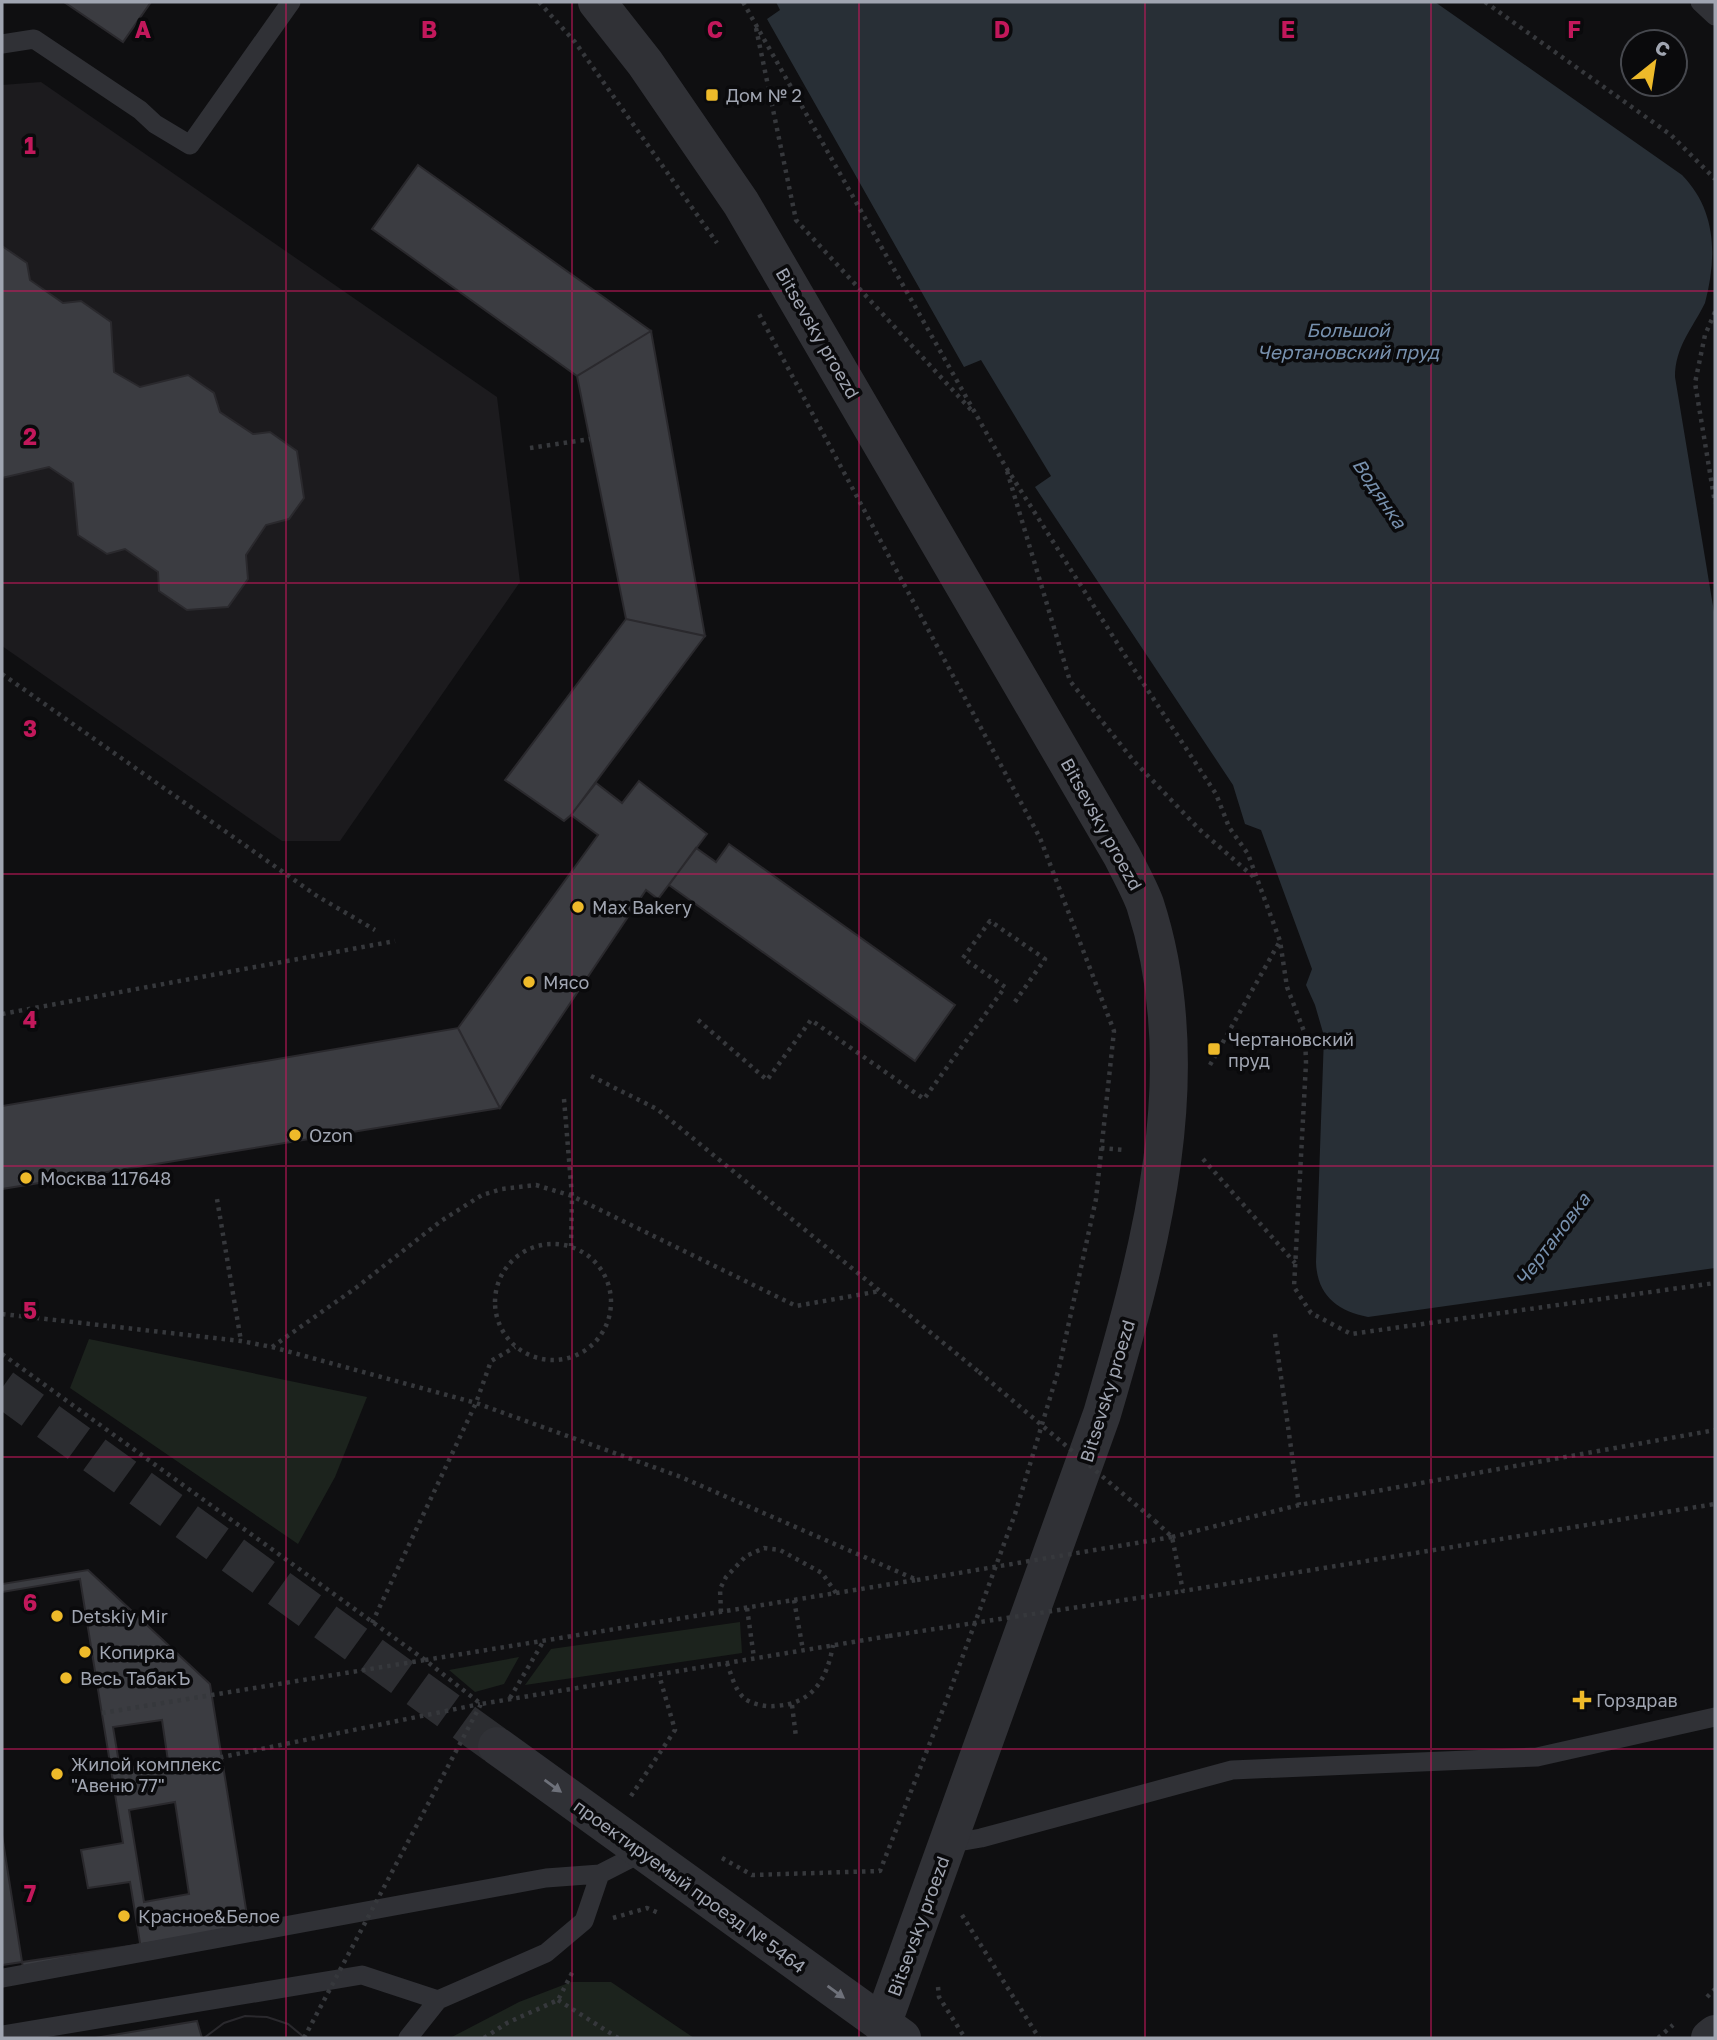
<svg xmlns="http://www.w3.org/2000/svg" width="1717" height="2040" font-family="'Golos Text',sans-serif">
	<style>
		.built { fill: #1c1b1e }
		.green { fill: #1c231d }
		.water { fill: #282f36 }
		.building { fill: #3b3c41; stroke: #2a292d; stroke-width: 2; fill-rule: evenodd }
		.lines { fill: none; stroke-linecap: round; stroke-linejoin: round }
		.minor-tunnel { stroke: #2c2d31; stroke-width: 38; stroke-dasharray: 38 19; stroke-linecap: butt }
		.path { stroke: #36383c; stroke-width: 4.5; stroke-dasharray: 3.5 5; stroke-linecap: butt }
		.service { stroke: #303136; stroke-width: 19 }
		.minor { stroke: #303136; stroke-width: 38 }
		.path-bridge { stroke: #36383c; stroke-width: 4.5; stroke-dasharray: 3.5 5; stroke-linecap: butt }
		.oneway { fill: #6e717a }
		.grid { fill: none; stroke: #c2185b; stroke-width: 2; stroke-opacity: 0.55 }
		.poi-dot { fill: #eeba2a; stroke: #0a0a0c; stroke-width: 2.5 }
		.labels { text-anchor: middle; dominant-baseline: central; stroke-width: 7; stroke-linejoin: round; paint-order: stroke }
		.poi-label { font-size: 18px; fill: #a0a5b1; stroke: #0a0a0c; text-anchor: start }
		.street-label { font-size: 18px; fill: #a0a5b1; stroke: #0a0a0c }
		.water-label { font-size: 19px; font-style: italic; fill: #7790ad; stroke: #0a0a0c }
		.grid-label { font-size: 23px; text-anchor: middle; font-weight: bold; fill: #c2185b; stroke: #0a0a0c; stroke-width: 7; stroke-linejoin: round; paint-order: stroke }
	</style>
	<rect width="100%" height="100%" fill="#0f0f11"/>
	<path class="built" d="M41,82l456,315 23,185 -180,259h-58l-280,-195v-561z"/>
	<path class="green" d="M89,1339l278,58 -32,80 -37,67 -228,-156z
		M740,1622l2,31 -217,32 26,-36z
		M519,1657l-15,27 -29,8 -26,-22z
		M571,1982h40l83,56h-244l69,-36z"/>
	<path class="water" d="M776,2h659l247,173c35,36 35,82 23,128 -13,26 -30,44 -30,74l40,241v650l-347,49c-31,-6 -51,-22 -52,-55l8,-226 -9,-31 -9,-20 6,-16 -51,-139 -16,-6 -12,-39 -198,-298 16,-11 -70,-116 -17,7 -197,-348 13,-9z"/>
	<path class="building" d="M64,2h87l-28,40z
		M418,165l233,166 -74,45 -205,-147z
		M2,246l25,17 3,17 33,23 18,-2 30,21 3,50 26,15 48,-12 26,18 6,19 33,22 17,-2 27,19 7,47 -15,21 -23,6 -20,30 2,24 -20,28 -41,3 -28,-19 -1,-19 -33,-23 -18,5 -29,-19 -5,-52 -24,-16 -47,11z
		M651,331l54,305 -79,-17 -49,-243z
		M626,619l79,17 -134,179 -7,6 -59,-41z
		M639,781l68,53 -49,65 -12,-9 -146,218 -42,-80 140,-193 -27,-20 25,-32 26,20z
		M729,844l226,161 -40,56 -246,-176 27,-37 20,14z
		M458,1028l42,80 -498,81v-83z
		M88,1570l122,114 39,244 -247,37v-381zM162,1720l6,41 -48,8 -7,-42zM175,1802l14,92 -45,8 -15,-92z
		M80,1579l43,264 -42,7 7,38 42,-6 11,67 -118,19 -21,-133v-243z
		M245,2016l22,1 21,7 17,14h-101l20,-15z
		M245,2016l22,1 21,7 17,14h-101l20,-15z
		M197,2021l5,17h-107z"/>
	<g class="lines">
		<path class="minor-tunnel" d="M2,1388l495,358"/>
		<path class="path" d="M539,2l36,40 142,201
			M743,2l261,462 122,193 90,137 13,33 19,27 32,87 7,46 18,47 1,29 -12,224 17,26 40,21 364,-51
			M1485,2l186,133 44,44
			M756,28l40,192 177,192
			M1715,312l-10,23 -10,48 20,120
			M530,448l60,-9
			M1007,471l63,210 63,79 66,69 57,50
			M2,674l315,222 58,34
			M2,1014l393,-73
			M698,1020l69,60 44,-60 113,79 81,-112 -42,-29 27,-37 55,38 -33,47
			M1210,1065l70,-124
			M591,1076l66,33 322,263
			M564,1099l8,97 -1,50
			M1101,1148l24,2
			M1203,1159l92,104
			M217,1199l24,142
			M495 1302a58 58 0 1 1 116 0a58 58 0 1 1-116 0Z
			M2,1314l239,27 31,6 204,56 205,74 236,103
			M1275,1334l24,171
			M272,1347l85,-60 84,-66 41,-26 20,-6 34,-4 36,11 224,110 84,-15
			M2,1354l423,306 56,44 408,-68
			M1155,1521l17,16 11,54 532,-87
			M1172,1537l127,-32 416,-75
			M794,1600l9,50
			M747,1608l7,50
			M721,1612l-1,-23 6,-12 20,-21 18,-8 16,2 42,23 14,20
			M372,1623l104,-220 15,-42 24,-14
			M425,1660l491,-80
			M727,1663c4,11 8,27 17,35 7,6 22,9 31,8 37,-2 52,-26 58,-61
			M510,1698l33,-56
			M792,1705l4,32
			M631,1796l44,-66 -16,-55
			M722,1858l30,17 128,-4 67,-172 68,-185 44,-146 37,-169 18,-168 -74,-193 -281,-524
			M962,1915l77,123
			M613,1918l34,-10 14,6
			M938,1987l1,10 26,41
			M1707,1997l8,-8
			M558,2000l60,38
			M484,2038l23,-15 51,-23 16,-31
			M1658,2038l15,-13"/>
		<path class="service" d="M1700,2l15,14
			M2,44l32,-5 106,71 15,14 35,21 101,-143
			M947,1844l34,-6 251,-68 305,-13 178,-40
			M3,1978l543,-100 54,-4
			M2,2035l360,-60 76,25
			M408,2038l30,-38 108,-47 38,-32 16,-47 43,-22"/>
		<path class="minor" d="M597,2l48,61 96,140 381,653c8,16 17,32 23,48 55,169 5,346 -43,510l-220,611
			M497,1746l405,292
			M1710,2038l5,-4"/>
		<path class="path-bridge" d="M979,1372l176,149
			M917,1580l255,-43
			M889,1636l294,-45
			M102,1713l323,-53
			M120,1778l360,-74
			M304,2038l177,-334"/>
	</g>
	<defs><path id="oneway-solid" d="M-6-.8H1V-3.2L6.5 0L1 3.2V.8H-6Z" transform="scale(1.75)"/></defs>
	<g class="oneway">
		<use href="#oneway-solid" transform="translate(553 1786) rotate(36)"/>
		<use href="#oneway-solid" transform="translate(836 1992) rotate(36)"/>
	</g>
	<path class="grid" d="M286,2v2036M572,2v2036M859,2v2036M1145,2v2036M1431,2v2036M2,291h1713M2,583h1713M2,874h1713M2,1166h1713M2,1457h1713M2,1749h1713"/>
	<g class="poi-dot">
		<rect x="705" y="88" width="14" height="14" rx="3.5"/>
		<circle cx="578" cy="907" r="7"/>
		<circle cx="529" cy="982" r="7"/>
		<rect x="1207" y="1042" width="14" height="14" rx="3.5"/>
		<circle cx="295" cy="1135" r="7"/>
		<circle cx="26" cy="1178" r="7"/>
		<circle cx="57" cy="1616" r="7"/>
		<circle cx="85" cy="1652" r="7"/>
		<circle cx="66" cy="1678" r="7"/>
		<path d="M1578.5 1689.5h7v7h7v7h-7v7h-7v-7h-7v-7h7z"/>
		<circle cx="57" cy="1774" r="7"/>
		<circle cx="124" cy="1916" r="7"/>
	</g>
	<g class="labels">
		<g class="poi-label">
			<text x="726" y="95">Дом № 2</text>
			<text x="592" y="907">Max Bakery</text>
			<text x="543" y="982">Мясо</text>
			<text x="1228" y="1039">Чертановский<tspan x="1228" dy="21">пруд</tspan></text>
			<text x="309" y="1135">Ozon</text>
			<text x="40" y="1178">Москва 117648</text>
			<text x="71" y="1616">Detskiy Mir</text>
			<text x="99" y="1652">Копирка</text>
			<text x="80" y="1678">Весь ТабакЪ</text>
			<text x="1596" y="1700">Горздрав</text>
			<text x="71" y="1764">Жилой комплекс<tspan x="71" dy="21">"Авеню 77"</tspan></text>
			<text x="138" y="1916">Красное&amp;Белое</text>
		</g>
		<g class="street-label">
			<text transform="translate(818 333) rotate(60)">Bitsevsky proezd</text>
			<text transform="translate(1102 824) rotate(61)">Bitsevsky proezd</text>
			<text transform="translate(1107 1391) rotate(-73)">Bitsevsky proezd</text>
			<text transform="translate(690 1886) rotate(36)">проектируемый проезд № 5464</text>
			<text transform="translate(918 1926) rotate(-70)">Bitsevsky proezd</text>
		</g>
		<g class="water-label">
			<text x="1348" y="329">Большой<tspan x="1348" dy="22">Чертановский пруд</tspan></text>
			<text transform="translate(1380 493) rotate(56)">Водянка</text>
			<text transform="translate(1552 1239) rotate(-53)">Чертановка</text>
		</g>
	</g>
	<g class="grid-label">
		<text x="143" y="38">A</text>
		<text x="429" y="38">B</text>
		<text x="715" y="38">C</text>
		<text x="1002" y="38">D</text>
		<text x="1288" y="38">E</text>
		<text x="1574" y="38">F</text>
		<text x="30" y="154">1</text>
		<text x="30" y="445">2</text>
		<text x="30" y="737">3</text>
		<text x="30" y="1028">4</text>
		<text x="30" y="1319">5</text>
		<text x="30" y="1611">6</text>
		<text x="30" y="1902">7</text>
	</g>
	<rect width="1717" height="2040" fill="none" stroke="#a0a5b1" stroke-width="7"/>
	<g transform="translate(1654 63) rotate(30)"><circle r="33" fill="#0a0a0c" stroke="#46484e" stroke-width="2"/>
	<path d="M0-5L12 26L0 18L-12 26Z" fill="#eeba2a"/>
	<text y="-10" font-size="19" font-weight="bold" text-anchor="middle" fill="#a0a5b1">С</text>
	</g>
</svg>
